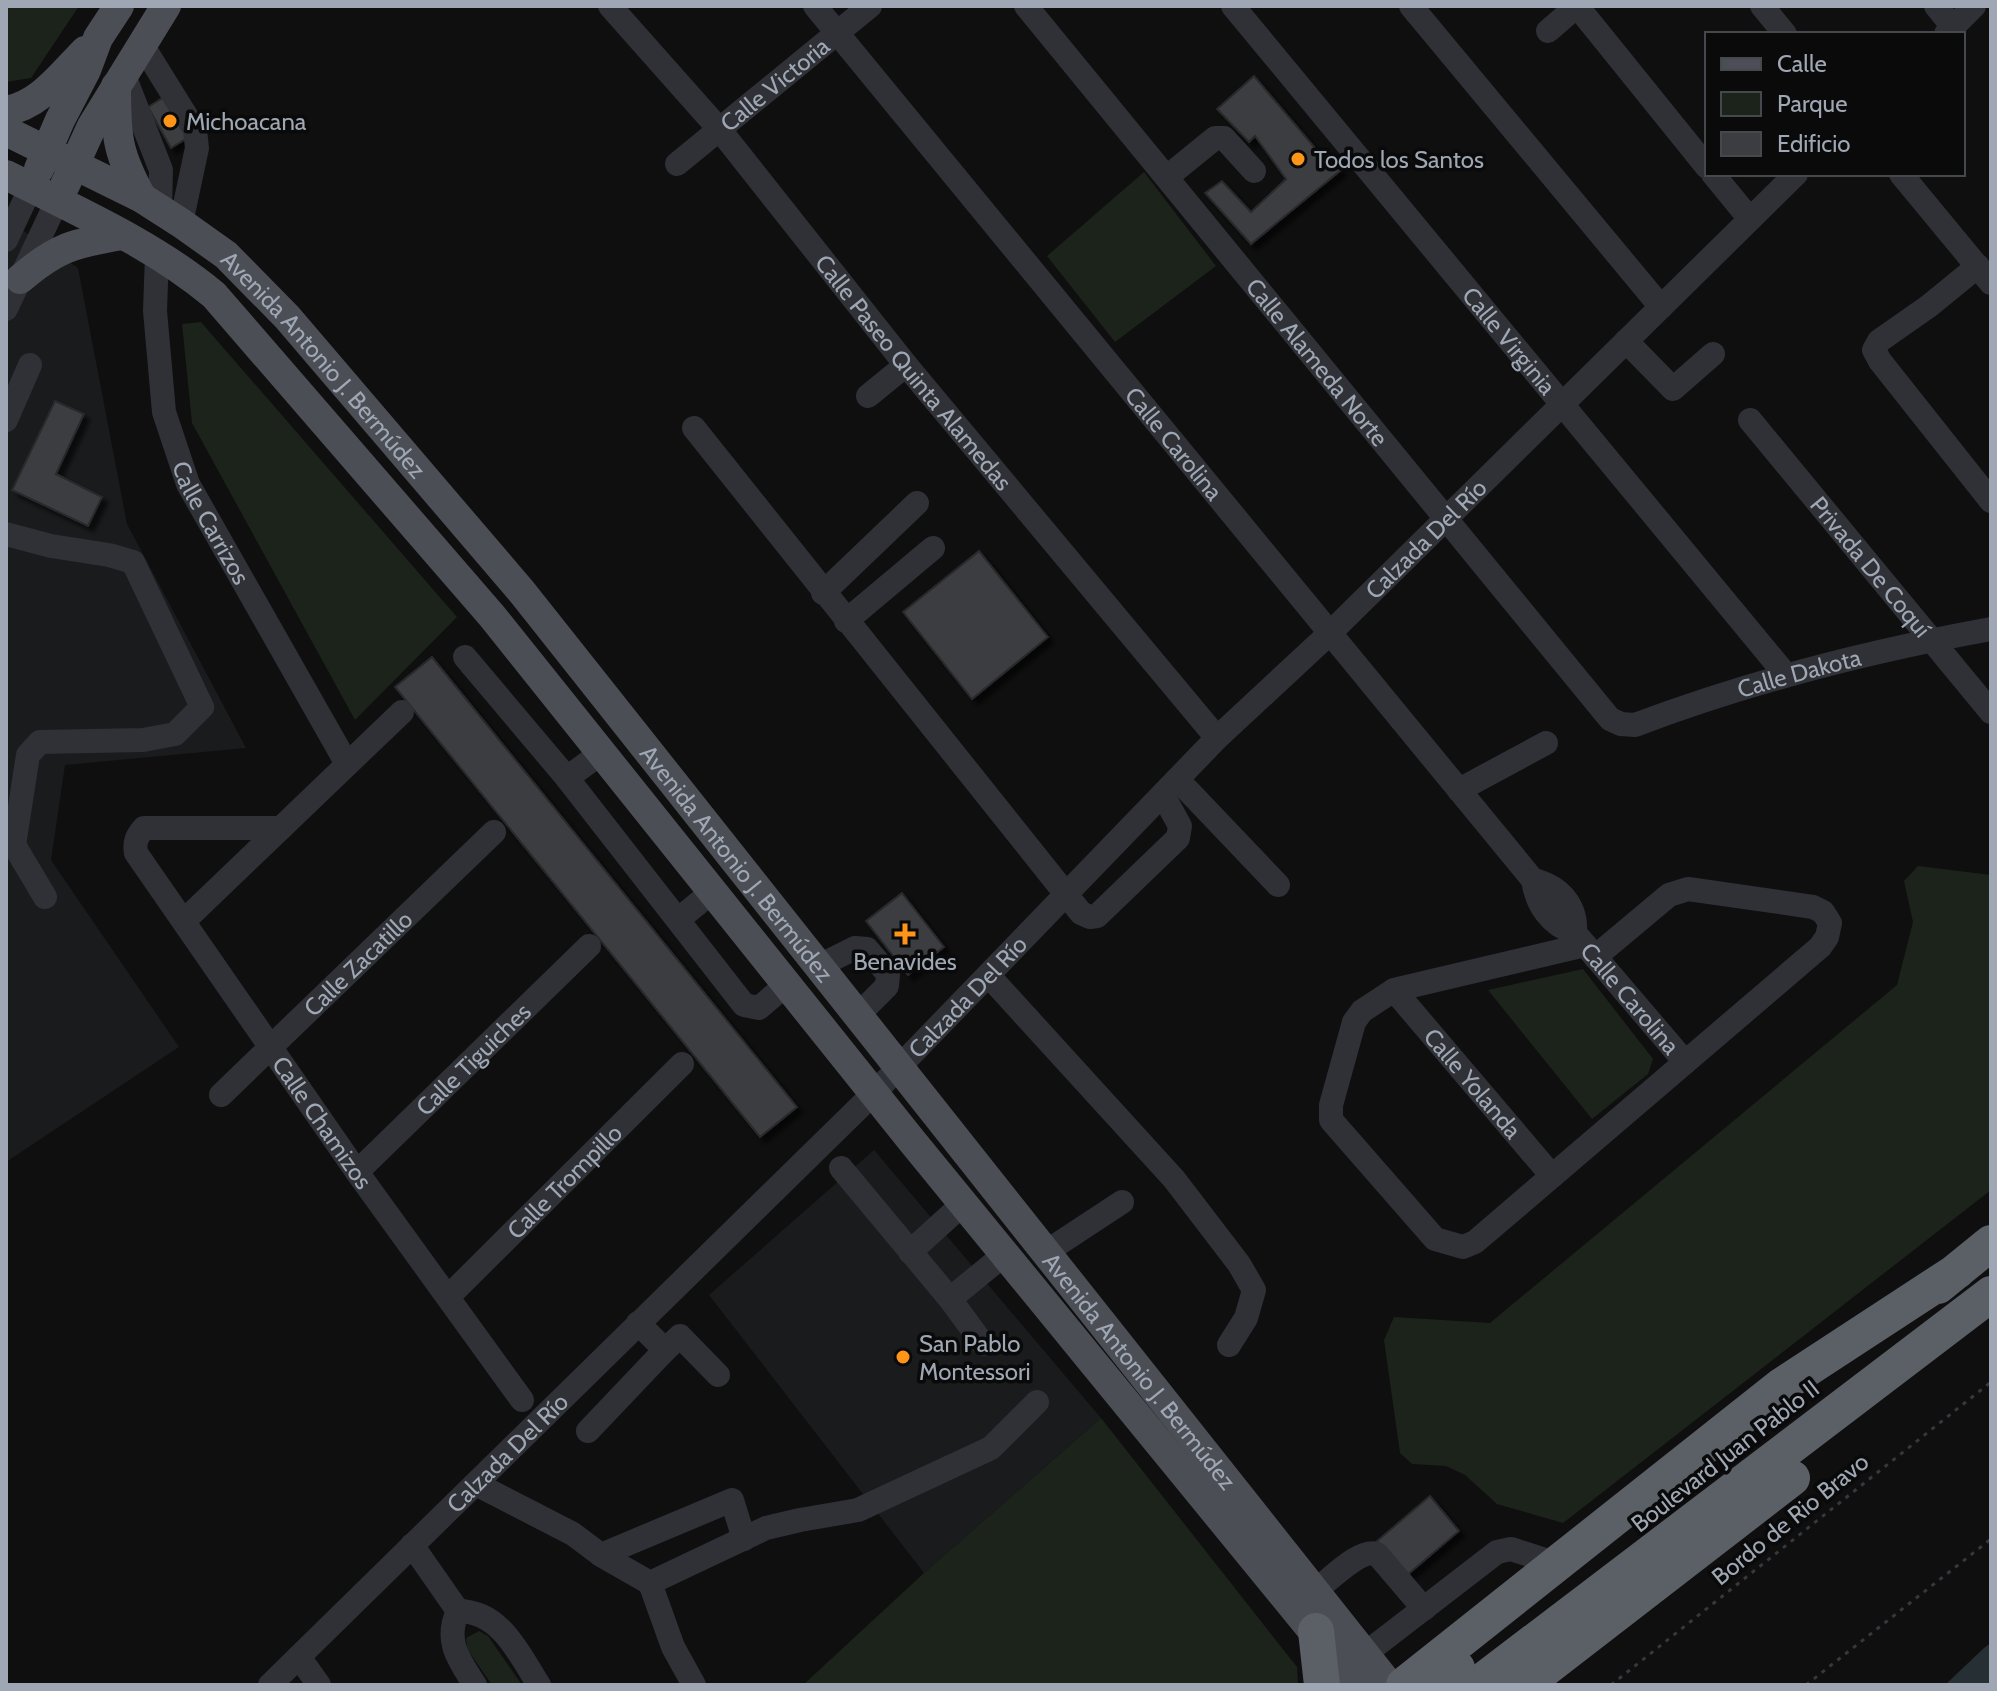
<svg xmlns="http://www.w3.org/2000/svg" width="1997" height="1691" font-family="Cabin,sans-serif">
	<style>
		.built { fill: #1a1b1d }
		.green { fill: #1b231b }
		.water { fill: #252f34 }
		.building { fill: #3b3d41; stroke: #29292c; stroke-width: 2; filter: url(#shadow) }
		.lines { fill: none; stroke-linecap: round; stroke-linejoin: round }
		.path { stroke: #35383d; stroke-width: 3; stroke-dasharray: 4 6; stroke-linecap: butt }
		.minor { stroke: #2f3136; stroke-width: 24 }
		.major { stroke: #4b4e55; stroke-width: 30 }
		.highway { stroke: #5b6067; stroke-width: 36 }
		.highway-bridge { stroke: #5b6067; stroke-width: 36 }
		.poi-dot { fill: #ff9518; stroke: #0a0a0b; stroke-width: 3 }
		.labels { text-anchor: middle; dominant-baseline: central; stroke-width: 7; stroke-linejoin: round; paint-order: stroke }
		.street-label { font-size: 24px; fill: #9ea7b3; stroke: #0a0a0b }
		.poi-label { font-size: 24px; fill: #9ea7b3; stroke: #0a0a0b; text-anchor: start }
	</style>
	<defs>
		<filter id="shadow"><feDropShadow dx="5.5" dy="5.5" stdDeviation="2" flood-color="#0009"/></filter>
	</defs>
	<rect width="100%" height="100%" fill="#0f0f10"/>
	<path class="built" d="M6,219l72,49 49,256 119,224 -181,17 -14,95 128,187 -173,115z
		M874,1150l227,268 -177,155 -215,-278z"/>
	<path class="green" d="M6,6h73l-48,72 -25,4z
		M1144,172l72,94 -101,76 -68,-86z
		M201,322l256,295 -102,103 -163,-297 -10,-99z
		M1918,866l73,9v315l-428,333 -66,-19 -32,-29 -19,-9 -34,-2 -12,-11 -16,-113 10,-23 96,6 407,-338 16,-63 -9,-41z
		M1583,969l70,90 -5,15 -56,45 -104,-129z
		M1101,1418l196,249 1,18h-495l121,-112z
		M479,1631l9,5 34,49h-30l-25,-36 -1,-11z"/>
	<path class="water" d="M1991,1643v42h-46l39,-37z"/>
	<path class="building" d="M1254,76l72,85 4,-4 11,13 -90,74 -46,-51 17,-12 29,31 35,-33 -31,-43 -6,6 -32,-33z
		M169,94l23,41 -21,13 -23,-41z
		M55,401l29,13 -28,60 46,23 -14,29 -76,-36z
		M979,551l69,86 -76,62 -69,-87z
		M432,657l365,450 -37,30 -365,-450z
		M902,893l42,54 -36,28 -42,-54z
		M1430,1496l29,35 -53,45 -29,-35z"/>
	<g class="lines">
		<path class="path" d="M1611,1685l380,-303
			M1806,1685l185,-146"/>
		<g class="minor">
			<path id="s1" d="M610,6l110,124 186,235 311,373"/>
			<path id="s2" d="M815,6l718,874c4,25 17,45 42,53l110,129"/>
			<path id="s3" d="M1026,6l584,713 11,5 14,1c116,-44 235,-74 356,-96"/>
			<path id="s4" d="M1233,6l553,669"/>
			<path d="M1411,6l250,301"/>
			<path d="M1577,6l130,161"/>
			<path d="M1762,6l23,28"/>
			<path d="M1936,6l17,21"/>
			<path d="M1548,31l29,-25"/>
			<path d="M1946,34l28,-28"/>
			<path d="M141,43l54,87 2,18 -16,75"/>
			<path d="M123,73l38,97 -1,39"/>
			<path id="s5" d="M677,164l193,-158"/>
			<path d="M1713,174l36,44"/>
			<path d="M1901,174l90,109"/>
			<path d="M1167,177l48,-39h9l30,33"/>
			<path d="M6,240l25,-53"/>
			<path id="s6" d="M157,255l-2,56 9,101 24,72 159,280"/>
			<path d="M1978,266l-49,40 -50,35 -5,9 6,11 111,140"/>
			<path d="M6,309l51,-108"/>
			<path d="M1626,341l47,48 40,-35"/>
			<path d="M868,396l38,-31"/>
			<path d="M6,420l24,-55"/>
			<path id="s7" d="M1750,420l241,292"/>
			<path d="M694,428l387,485 9,4 7,-1 81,-78 2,-12 -17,-31"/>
			<path d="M6,534l45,12 58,9 24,7 69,145 -27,27 -32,6 -103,2 -12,13 -14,90 31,52"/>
			<path d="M823,593l94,-90"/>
			<path d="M846,621l87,-73"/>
			<path d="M465,657l102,121"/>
			<path d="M601,753l-34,25 177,227 15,3 28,-24"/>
			<path d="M1178,780l100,105"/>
			<path d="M1459,790l87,-47"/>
			<path id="s8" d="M281,828h-137c-7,8 -10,14 -8,25l221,319 165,228"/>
			<path d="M1533,880c26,6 44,25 42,53"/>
			<path d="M679,919l34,-28"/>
			<path d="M185,920l217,-208"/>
			<path d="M1585,945l-191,45 -32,21 -8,11 -23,83v15l104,119 28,8 12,-5 345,-295 7,-10 3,-14 -7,-11 -10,-5 -125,-18 -19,6 -74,62"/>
			<path d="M819,966l36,-18 12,1 21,25 -1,12 -29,29"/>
			<path d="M989,976l185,203 65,85 15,26 -8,28 -17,27"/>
			<path id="s9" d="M1394,990l158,186"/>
			<path id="s10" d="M221,1095l273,-263"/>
			<path d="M841,1168l109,131 33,45"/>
			<path id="s11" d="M357,1172l232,-226"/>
			<path d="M910,1252l54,-49"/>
			<path d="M1046,1252l76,-50"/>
			<path id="s12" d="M448,1297l234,-233"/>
			<path d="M950,1299l55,-45"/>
			<path d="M665,1350l15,-14 38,39"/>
			<path d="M588,1431l77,-81 -27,-27"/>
			<path d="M476,1484l97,50 28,21 49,28 116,-55 34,-8 58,-10 133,-62 46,-46"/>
			<path d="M412,1545l46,66"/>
			<path d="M601,1555l131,-55 12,39"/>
			<path d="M650,1583l23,64 21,38"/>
			<path d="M1316,1590c15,-11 44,-42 61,-36l47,55"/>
			<path d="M458,1611c43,0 61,43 81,74"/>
			<path d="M458,1611c-14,30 1,49 17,74"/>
			<path d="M1366,1653l131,-101 14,-3 46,15"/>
			<path d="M299,1657l20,28"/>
			<path id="s13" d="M270,1685l604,-592 343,-355 113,-105 466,-459"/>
		</g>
		<g class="major">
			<path d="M116,86c0,51 1,67 26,112"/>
			<path d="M6,111c34,-6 56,-37 79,-60"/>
			<path id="s14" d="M6,131l136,67 39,25 45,32 61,62 235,275 867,1093"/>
			<path d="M39,169l21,-49 26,-50 12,-32 21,-32"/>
			<path d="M6,175c71,36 147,69 208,120l278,321 420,525 445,544"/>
			<path d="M65,185l27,-59 74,-120"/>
			<path d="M20,279c37,-32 55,-36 102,-44"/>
		</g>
		<path class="highway" d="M1938,1286l53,-43
			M1316,1631l6,54
			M1404,1685l377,-299 176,-115
			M1477,1685l514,-391
			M1524,1685l268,-207"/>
		<path class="highway-bridge" d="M1436,1685l21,-17"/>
	</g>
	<g class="poi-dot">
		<circle cx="170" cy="121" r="8"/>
		<circle cx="1298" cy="159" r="8"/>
		<path d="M901 922h8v8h8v8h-8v8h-8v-8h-8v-8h8z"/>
		<circle cx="903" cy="1357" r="8"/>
	</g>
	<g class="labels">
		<g class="street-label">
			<text stroke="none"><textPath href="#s5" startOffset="126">Calle Victoria</textPath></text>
			<text stroke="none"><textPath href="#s4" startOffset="434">Calle Virginia</textPath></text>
			<text stroke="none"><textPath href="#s3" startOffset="460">Calle Alameda Norte</textPath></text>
			<text stroke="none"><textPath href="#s14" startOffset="400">Avenida Antonio J. Bermúdez</textPath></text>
			<text stroke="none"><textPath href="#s1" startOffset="476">Calle Paseo Quinta Alamedas</textPath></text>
			<text stroke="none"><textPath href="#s2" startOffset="566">Calle Carolina</textPath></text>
			<text stroke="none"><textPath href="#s6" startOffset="278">Calle Carrizos</textPath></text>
			<text stroke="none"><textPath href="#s13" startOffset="1628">Calzada Del Río</textPath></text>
			<text stroke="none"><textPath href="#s7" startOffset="190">Privada De Coquí</textPath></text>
			<text stroke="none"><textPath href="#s3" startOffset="1120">Calle Dakota</textPath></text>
			<text stroke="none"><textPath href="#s14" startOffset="1048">Avenida Antonio J. Bermúdez</textPath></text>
			<text stroke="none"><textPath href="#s10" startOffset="190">Calle Zacatillo</textPath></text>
			<text stroke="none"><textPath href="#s13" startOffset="980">Calzada Del Río</textPath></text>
			<text stroke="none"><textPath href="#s2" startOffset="1288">Calle Carolina</textPath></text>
			<text stroke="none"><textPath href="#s11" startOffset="162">Calle Tiguiches</textPath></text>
			<text stroke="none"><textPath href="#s9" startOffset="122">Calle Yolanda</textPath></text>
			<text stroke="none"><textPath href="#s8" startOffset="492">Calle Chamizos</textPath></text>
			<text stroke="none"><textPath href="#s12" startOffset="164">Calle Trompillo</textPath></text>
			<text stroke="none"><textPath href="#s14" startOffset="1696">Avenida Antonio J. Bermúdez</textPath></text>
			<text stroke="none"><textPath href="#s13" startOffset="332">Calzada Del Río</textPath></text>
			<text transform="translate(1725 1456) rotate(-38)">Boulevard Juan Pablo II</text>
			<text transform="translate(1790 1519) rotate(-39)">Bordo de Rio Bravo</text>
		</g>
		<g class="poi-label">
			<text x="186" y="121">Michoacana</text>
			<text x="1314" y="159">Todos los Santos</text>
			<text x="905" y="961" text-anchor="middle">Benavides</text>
			<text x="919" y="1343">San Pablo<tspan x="919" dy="28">Montessori</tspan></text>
		</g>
	</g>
	<rect width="1997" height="1691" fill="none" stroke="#9ea7b3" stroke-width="16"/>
	<rect x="1705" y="32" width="260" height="144" fill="#0a0a0b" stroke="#45494e" stroke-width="2"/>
	<rect x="1721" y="58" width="40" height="12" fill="#4b4e55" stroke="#45494e" stroke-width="2"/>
	<text x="1777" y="72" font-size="24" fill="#9ea7b3">Calle</text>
	<rect x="1721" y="92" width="40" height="24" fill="#1b231b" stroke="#45494e" stroke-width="2"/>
	<text x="1777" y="112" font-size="24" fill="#9ea7b3">Parque</text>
	<rect x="1721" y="132" width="40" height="24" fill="#3b3d41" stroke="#45494e" stroke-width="2"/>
	<text x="1777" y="152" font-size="24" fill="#9ea7b3">Edificio</text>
</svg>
